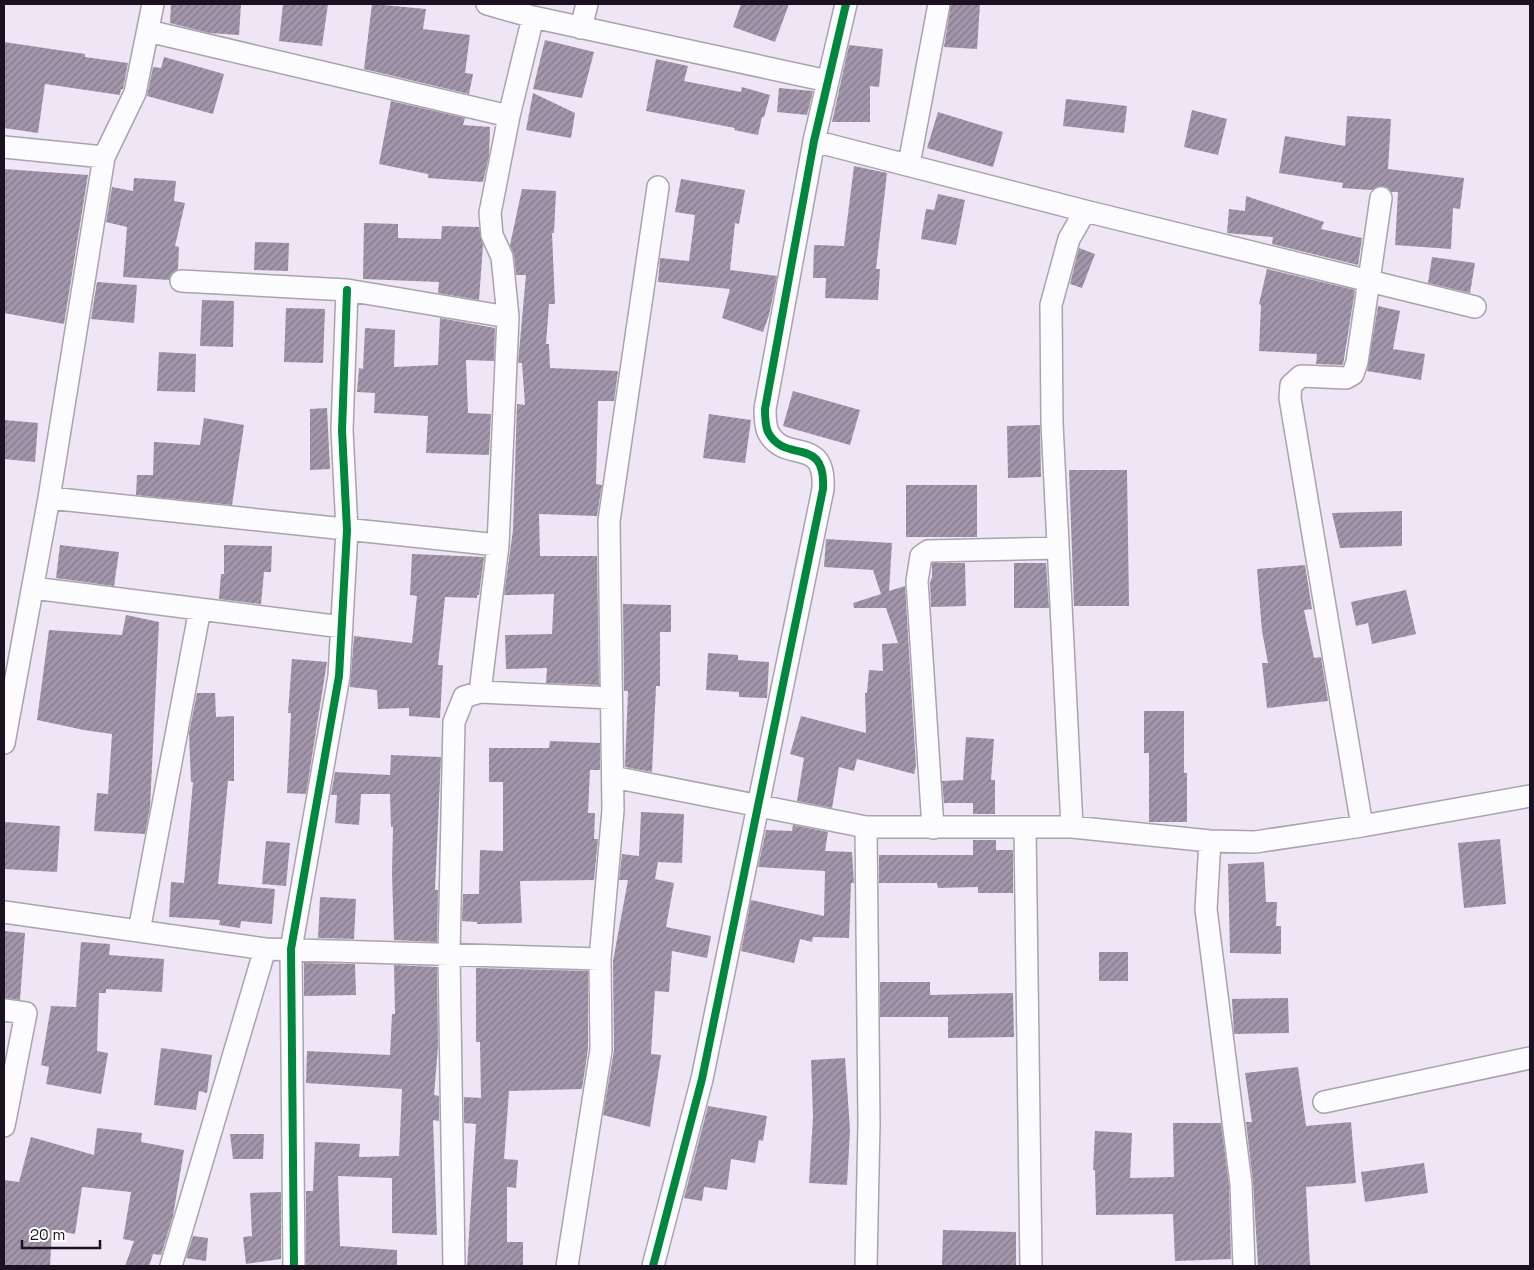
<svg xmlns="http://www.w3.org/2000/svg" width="1534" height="1270" font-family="'Space Grotesk',sans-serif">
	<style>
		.building { fill: url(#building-hatch) }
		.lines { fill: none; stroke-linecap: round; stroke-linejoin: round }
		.street-casing { stroke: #aaa2b0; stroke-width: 24 }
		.street { stroke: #fcfbfd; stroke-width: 21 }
		.cycleway-casing { stroke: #fff; stroke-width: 11 }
		.cycleway { stroke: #00873e; stroke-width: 8 }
	</style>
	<defs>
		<pattern id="building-hatch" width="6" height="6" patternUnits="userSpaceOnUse" patternTransform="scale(1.25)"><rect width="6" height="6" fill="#a296aa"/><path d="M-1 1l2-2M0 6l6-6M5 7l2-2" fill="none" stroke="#83798a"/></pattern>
	</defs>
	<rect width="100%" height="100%" fill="#eee6f4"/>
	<path class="building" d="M171,4h70l-2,31 -30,-2 -39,-10z
		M283,4h45l-6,42 -43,-5z
		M372,4l54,5 -3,20 47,6 -5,38 8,1 -4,20 -105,-25z
		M741,4h48l-14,38 -42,-15z
		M951,4h29l-3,45 -33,-2z
		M545,40l49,12 -12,46 -49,-9z
		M4,42l81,12v3l43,6 -5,26h-2l-1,6 -75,-11 -7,49 -34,-5z
		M849,45l34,4 -4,38 -9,-1v36h-38z
		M164,57l60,17 -11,40 -66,-18 6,-29 8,1z
		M656,59l32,7 -4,15 57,11 1,-5 28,8 -6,22h-2l-4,18 -24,-5 1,-2 -89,-17z
		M779,88l34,3 -6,24 -30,-3z
		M533,93l42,20 -4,25 -45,-8z
		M1066,99l61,7 -3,27 -61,-7z
		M391,101l74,17 -2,7 27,2 -1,29 -6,26 -55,-4v-4l-49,-10z
		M1192,110l35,9 -9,36 -34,-8z
		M938,112l65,20 -10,35 -66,-19z
		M1347,116l44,3 -3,50 76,9 -4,31 -7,-1 -2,41 -56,-4 3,-53h-7l-3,-4 -6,-2 -11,4 -29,-2 1,-5 -64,-10 6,-37 60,10z
		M854,166l33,7 -11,96h4l-2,31 -53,-2 1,-20h-13l1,-33 30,1z
		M4,169l84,6 -24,149 -60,-11z
		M134,178l42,3 -2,20 11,2 -10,43 4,1 -1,22 -7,5 -2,6 -46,-3 4,-50 -21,-5 6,-35 21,4z
		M681,179l64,11 -6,34 -4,-1 -5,47 47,6 -8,39 -6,17 -41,-14 8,-29 -72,-7 2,-24 29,3 6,-46 -20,-3z
		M522,189l34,2 -2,42h-2l3,71h-6l-3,40h3l1,24 68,3 -4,30h-16l-2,83 6,1 -5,31 -58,-2 1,42h57l2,129 -53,-2 1,-15 -41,1 -1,-34 47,-1 2,-40 -50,1 9,-65 4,-126 8,1 -3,-42h-4l8,-88h-10l-2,-20 -4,-10z
		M938,194l27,6 -9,45 -35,-6 5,-30 8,1z
		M1246,196l78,26 -3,7 41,9 -4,27 -86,-21 1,-7 -46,-4 2,-24 16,2z
		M364,223l34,1v14l43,1 1,-13 37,1 4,18 -4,55 -41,-7 1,-11 -76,-3z
		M255,242l34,1 -1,28 -34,-1z
		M1079,248l16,6 -13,34 -12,-4z
		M1432,257l43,6 -5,30 -42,-10z
		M1267,269l88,21 -12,75 -27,-1 1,-10 -58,-3 2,-46 -2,-1z
		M97,282l40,3 -3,38 -43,-4z
		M202,300l32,1 -1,46 -33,-1z
		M1378,306l22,5 -7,38 32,5 -4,26 -54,-9z
		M286,308l39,1 -2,54 -39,-1z
		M440,318l55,10 -1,33 -28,-1 2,53 23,1 -2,41 -63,-2 2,-37 -54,-3 1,-20 -18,-1 2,-24 4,1 2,-41 30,2 -1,37 44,-2z
		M159,352l37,2 -1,38 -38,-1z
		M793,391l67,19 -10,35 -67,-19z
		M327,408l3,61 -20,1v-61z
		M709,414l42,6 -6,43 -42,-5z
		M204,418l40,7 -12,80 -96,-10 1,-20h16l1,-33 46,3z
		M4,420l34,3 -3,39 -31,-3z
		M1040,425l1,52 -33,1 -1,-52z
		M1069,470h58l2,136h-55z
		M906,485h71v52h-71z
		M1402,511v35l-62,2 -8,-35z
		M826,539l66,4 -3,48 16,-5 11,180 -2,8 -57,-15 -3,12 -15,-4 -7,41 -35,-7 7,-43 -14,-4 11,-38 65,17 -1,-40h2l2,-23 14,1 -1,-27 16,-1 -12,-35h-32l-1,-5 28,-9 -8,-24 -49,-3z
		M60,545l59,7 -5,34 -58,-8z
		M224,545l48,1 -1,26h-7l-3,32 -42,-5 2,-25h3z
		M412,554l72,3 -5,38h-2v3l-32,-1 -7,68h5l-3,53 -31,-2v-8l-31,1 -1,-19 -27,-3 4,-51 58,7 5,-47 -7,-1z
		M932,563h33l1,43 -35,1 -1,-25 2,-5z
		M1014,563h32l3,45h-35z
		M1305,565l7,44 -8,1 10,48 7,-1 7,44 -61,7 -5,-45h6l-6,-32 -5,-62z
		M1406,590l10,44 -44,10 -4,-21 -12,3 -5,-24z
		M623,604l48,1v27h-11v54h-4l-4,86 -27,-5 3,-76h-4z
		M126,615l33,7 -9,185 -5,27 -51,-3 3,-38 11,1 4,-60 -28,-4 -47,-10 12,-90 73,5z
		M708,653l30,2v5l31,2 -2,36 -28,-1v-5l-33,-2z
		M292,659l35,3 -21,132 -19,-1 4,-80h-3z
		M197,693h18l1,24 18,-1v65h-6l-10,103 57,5 -3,35 -31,-3 -1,7 -21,-3 1,-5 -51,-3 2,-35 13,1 9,-101h-2l-2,-49z
		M1144,711h40v62h3v49h-38v-69h-5z
		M966,737l28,2 -3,41h4v34h-22v-11h-29l-2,-22 21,-1z
		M550,741l50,2v27h-10l-2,43h7l-1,26h4l-4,41 -74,1 2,42 -45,1v-2l-15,-1 1,-27h16l1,-44 23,1v-69h-14v-34h60z
		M391,755l50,2 -6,133h3l-1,52 -43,-2 -2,-67 1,-46h-2l-1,-33h-29l-2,31 -24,-2 2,-28h-6l4,-23 55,3z
		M641,812l43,2 -2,49 -24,-1 -3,17 19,4 -8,44 45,9 -4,22 -35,-7 -3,41 -14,-1 -4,63 10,1 -11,72 -47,-12 11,-65 -1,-89 15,-81h-9l3,-26 17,2z
		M5,822l55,4 -3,46 -53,-3z
		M793,825l35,7 -3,19 27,1 2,31h-3l-2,55 -36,-1 -1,5 -12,-3 -6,24 -53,-12 10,-51 73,16 1,-45 -67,-4 8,-37 26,1z
		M1500,839l6,65 -42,4 -6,-65z
		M973,840h23v10h17v43h-35v-6l-40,1 -1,-5h-58v-28h94z
		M266,841l24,2 -4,43 -24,-2z
		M1264,862l2,40h11l-1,24h5v28l-51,-1 -2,-89z
		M320,897l36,2 -2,40 -36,-1z
		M4,931l21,2 -5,67 -16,-2z
		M81,942l29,2 -1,11 55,4 -2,33 -56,-3v4h-7l-2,58 11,2 -7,41 -55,-10 3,-17 -8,-2 10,-59 25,1z
		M1099,952h29v29h-29z
		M304,963l51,1 1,31 -52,1z
		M394,965l43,2 1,79 -4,49 5,1v25l-6,-1 4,115 -45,-2v-55l-54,-2 2,70 57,4v16h-91v-75h7l2,-49 45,2 -1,13 40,-1 3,-67 -96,-6 1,-32 83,4 2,-41h3z
		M476,968l112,3v78l-6,40 -73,2 -5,68 14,1 -2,28 -9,-1v55h16v24h-56l9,-142 -12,-1v-26l17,1 -1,-56h-4z
		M880,982h50v13l83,-2 1,44 -66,1v-21h-68z
		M1288,998l1,35 -55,1 -2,-35z
		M161,1048l51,7 -5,38 -8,-2 -3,19 -42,-5z
		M845,1058l5,72 -3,55 -38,-2 4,-66 -2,-57z
		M1298,1067l8,59 45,-4 5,61 -50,4 4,79h-52l-5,-84 -7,-60h6l-7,-49z
		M708,1106l59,10 -4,25 -4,-1 -4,23 -24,-4 -4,31 -23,-3 -2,14 -18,-3z
		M1173,1123h48l8,62 2,74 -56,2 -2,-47 -77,1 -1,-45h-2l2,-39 37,2 -2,45 44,-1z
		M97,1128l45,5 -1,9 43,8 -11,66 -12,39 -8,-1 -4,12h-24l9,-25 -11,-2 8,-47 -49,-5 -7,47 -23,-4 -2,36h-46v-86l15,2 12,-45 63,18z
		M230,1134h34l-1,25h-30z
		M1424,1163l4,30 -63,9 -4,-30z
		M281,1192v67l-35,5 -3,-27 9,-1 -2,-43z
		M943,1230l73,2v34h-74z
		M193,1236l15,2 -2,23 -20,-3z"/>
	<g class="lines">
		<defs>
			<path id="street" d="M487,4l46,13 295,64
				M533,17l-24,99 -19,97 2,22 10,22 6,60 -10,228 -18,147 131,6
				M581,28l6,-24
				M148,31l361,85
				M814,141l271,70 390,96
				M4,147l100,10
				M909,164l30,-160
				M181,281l166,9 161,27
				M49,498l449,47
				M33,588l309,39
				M4,743l45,-245 55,-341 31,-64 18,-89
				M613,777l253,50h206l138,14 45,1 107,-16 168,-30
				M1362,826l-72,-428 1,-13 10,-9 45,2 7,-4 4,-12 24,-164
				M1072,827l-20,-404 -1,-118 18,-66 16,-28
				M933,828l-16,-247 4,-25 7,-5 130,-3
				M1025,829l6,437
				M1210,841l-4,68 35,275 3,82
				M4,912l261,37 335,10
				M139,931l61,-322
				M4,1010l22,3 -22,113
				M1324,1102l206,-44
				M171,1266l94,-317
				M294,1266l-3,-317 48,-273 8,-146 -5,-100 5,-140
				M454,1266l-5,-312 5,-232 10,-25 16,-5
				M567,1266l34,-216 -1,-91 13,-149 -4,-289 49,-334
				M653,1266l49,-187 121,-590c3,-55 -38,-24 -55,-57 -3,-7 -3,-16 -3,-23l49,-268 32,-137
				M866,1266l3,-143 -3,-296"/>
		</defs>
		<use href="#street" class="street-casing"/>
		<use href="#street" class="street"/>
		<defs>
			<path id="cycleway" d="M294,1266l-3,-317 48,-273 8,-146 -5,-100 5,-140
				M653,1266l49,-187 121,-590c3,-55 -38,-24 -55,-57 -3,-7 -3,-16 -3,-23l49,-268 32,-137"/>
		</defs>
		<use href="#cycleway" class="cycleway-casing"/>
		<use href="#cycleway" class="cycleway"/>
	</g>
	<rect width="1534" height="1270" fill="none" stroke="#1b1221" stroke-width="10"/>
	<path d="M22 1240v8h78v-8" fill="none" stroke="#1b1221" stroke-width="2.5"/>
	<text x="30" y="1240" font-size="15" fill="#1b1221" stroke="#ffffff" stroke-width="4" paint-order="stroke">20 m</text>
</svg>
